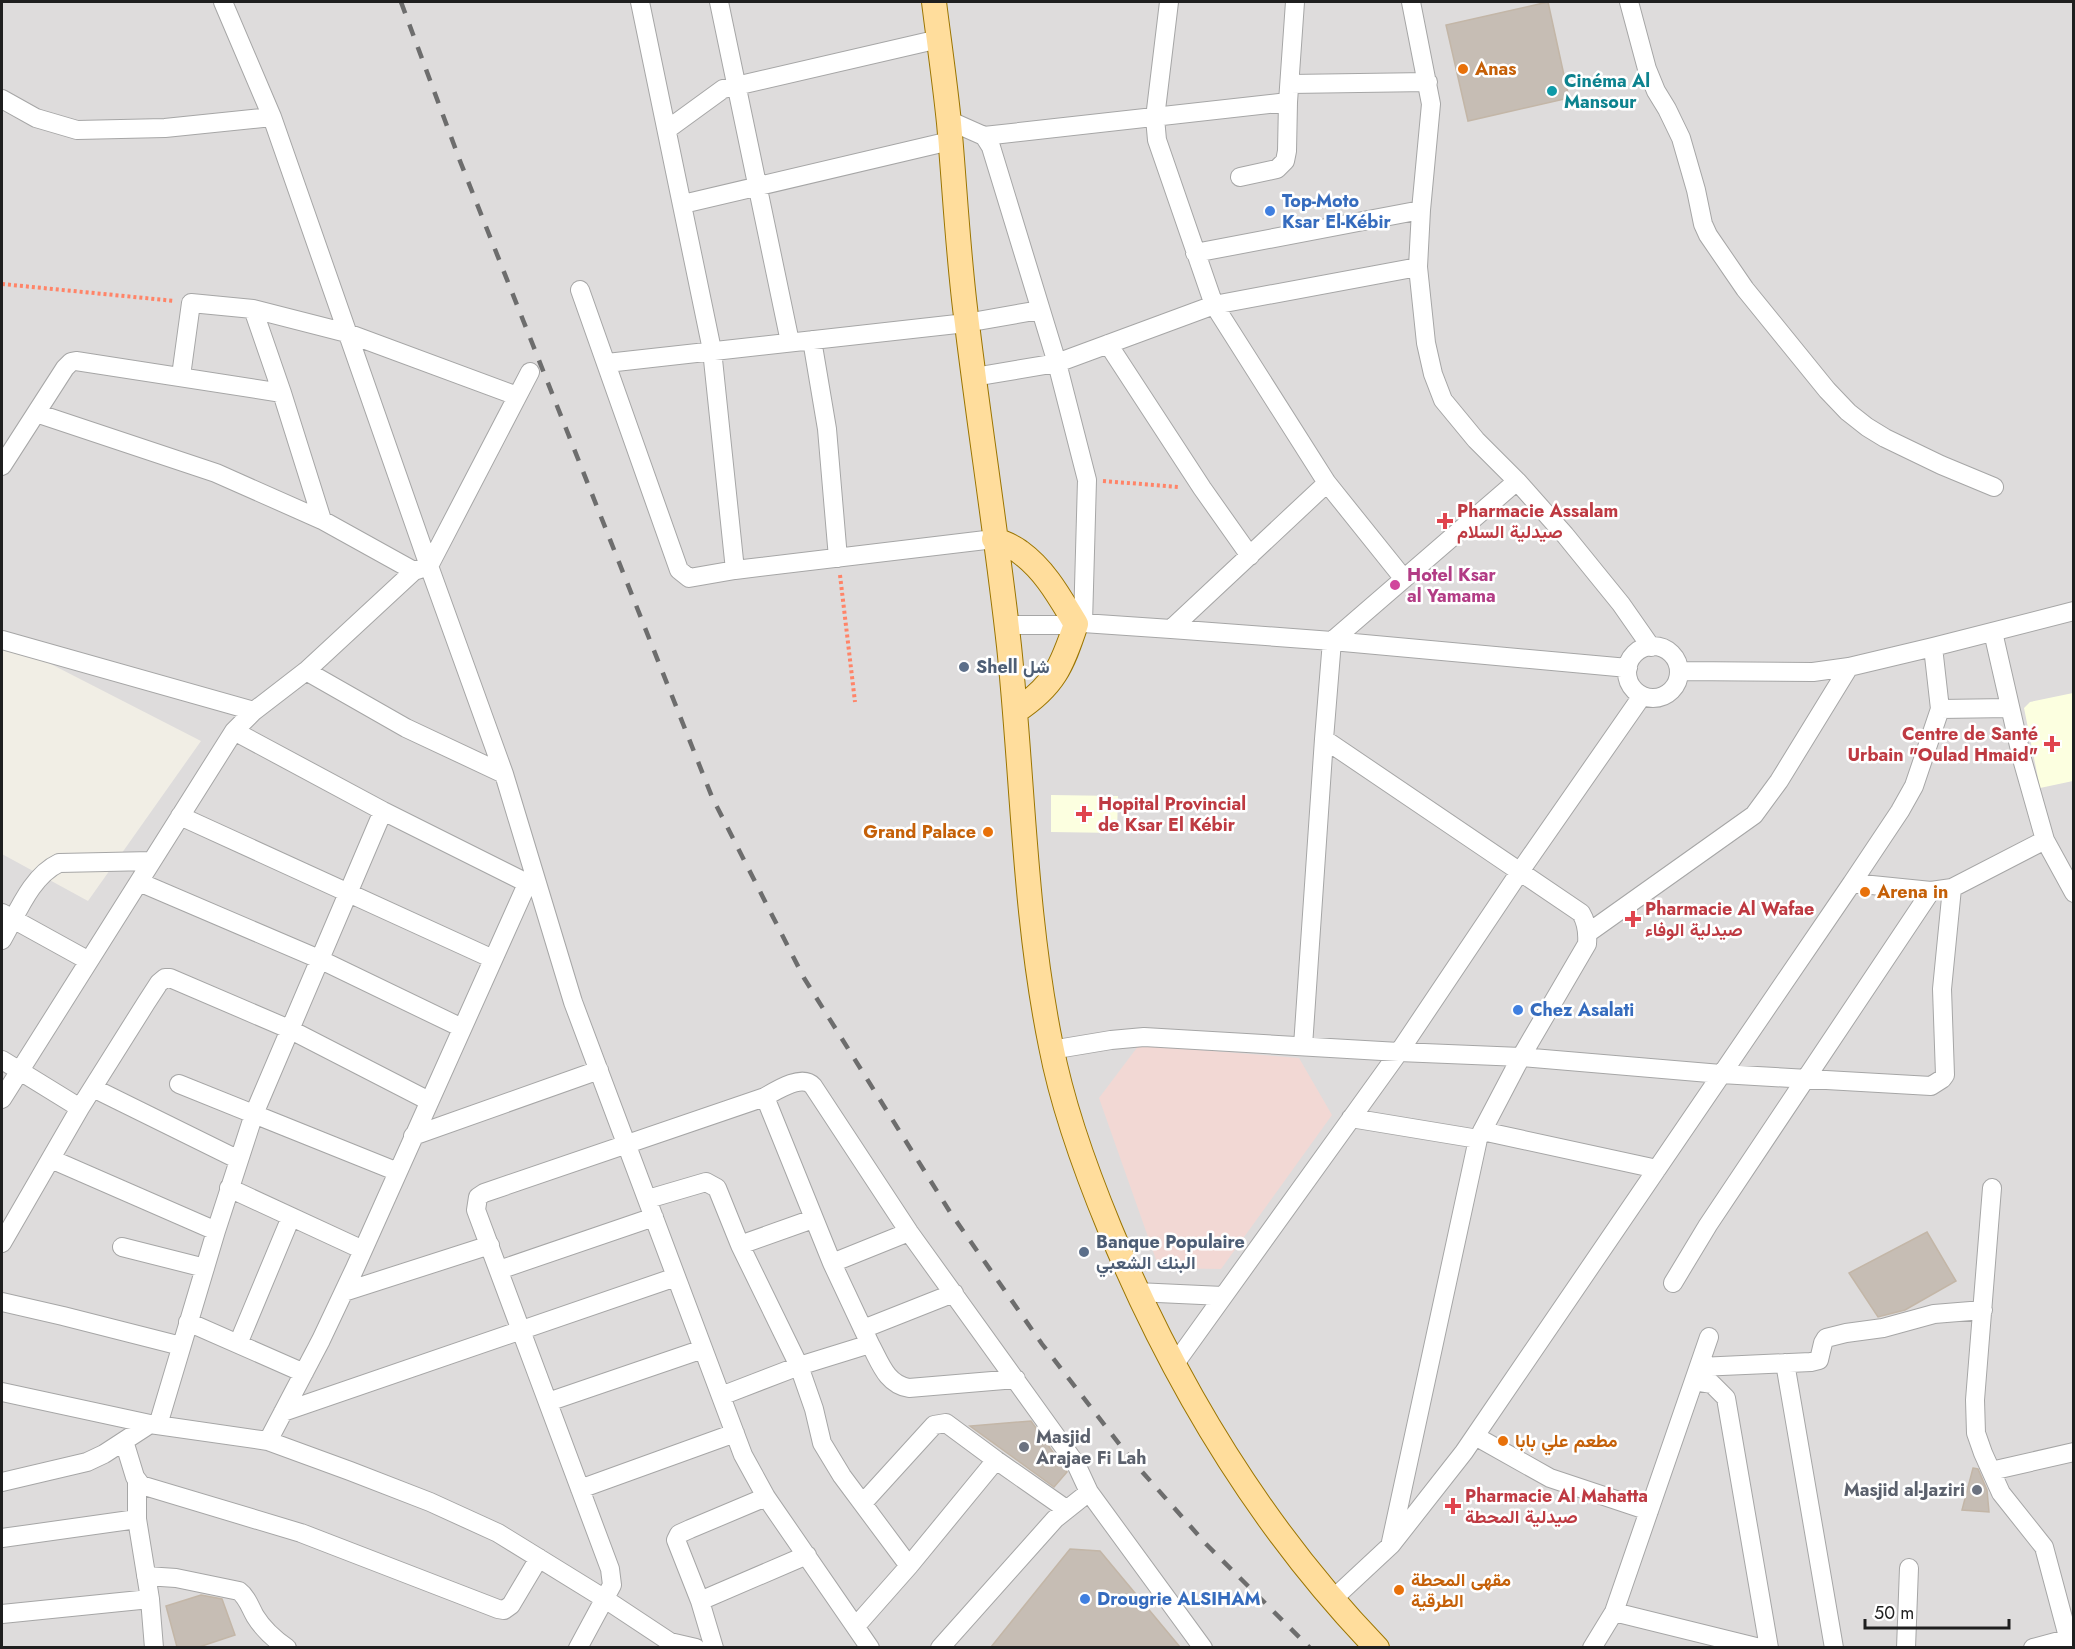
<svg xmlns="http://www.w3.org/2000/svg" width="2075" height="1649" font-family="Jost,Vazirmatn,sans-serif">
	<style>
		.residential { fill: #dedcdc }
		.commercial { fill: #f2d8d4 }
		.education { fill: #fcffe0 }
		.building { fill: #c6bdb4; stroke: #c3b6a7; stroke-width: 1.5 }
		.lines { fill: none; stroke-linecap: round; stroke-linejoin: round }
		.minor-casing { stroke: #a6a6a6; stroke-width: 20 }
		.major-casing { stroke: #9b7500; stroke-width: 26 }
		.path { stroke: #ff8468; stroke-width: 4; stroke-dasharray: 3 3; stroke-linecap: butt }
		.minor { stroke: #fff; stroke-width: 18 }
		.major { stroke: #ffdd9c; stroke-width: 24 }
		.rail { stroke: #6d6d6d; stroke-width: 4.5; stroke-dasharray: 12 12; stroke-linecap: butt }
		.food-dot { fill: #e8710a; stroke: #fff; stroke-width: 2 }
		.culture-dot { fill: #0f9aa8; stroke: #fff; stroke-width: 2 }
		.shop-dot { fill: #3f7fe0; stroke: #fff; stroke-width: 2 }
		.health-dot { fill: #e0444e; stroke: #fff; stroke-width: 2 }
		.hotel-dot { fill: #d1479c; stroke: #fff; stroke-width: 2 }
		.service-dot { fill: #5c6f8a; stroke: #fff; stroke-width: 2 }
		.worship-dot { fill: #6b7280; stroke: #fff; stroke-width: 2 }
		.labels { text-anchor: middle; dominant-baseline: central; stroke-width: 5; stroke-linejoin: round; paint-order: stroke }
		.food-label { font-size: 18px; font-weight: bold; fill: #c56008; stroke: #fff; text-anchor: start }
		.culture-label { font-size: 18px; font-weight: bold; fill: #0d838f; stroke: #fff; text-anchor: start }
		.shop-label { font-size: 18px; font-weight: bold; fill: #366cbe; stroke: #fff; text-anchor: start }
		.health-label { font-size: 18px; font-weight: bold; fill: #be3a42; stroke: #fff; text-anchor: start }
		.hotel-label { font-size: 18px; font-weight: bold; fill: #b23c85; stroke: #fff; text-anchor: start }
		.service-label { font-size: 18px; font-weight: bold; fill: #4e5e75; stroke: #fff; text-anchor: start }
		.worship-label { font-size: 18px; font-weight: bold; fill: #5b616d; stroke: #fff; text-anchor: start }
	</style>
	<rect width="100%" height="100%" fill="#f1eee5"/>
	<path class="residential" d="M2,2h2071v1645h-2071v-793l86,47 113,-160 -199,-102z"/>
	<path class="commercial" d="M1139,1045l160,13 33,57 -111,154 -62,-1 -60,-170z"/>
	<path class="education" d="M2073,693v88l-33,7 -16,-80 6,-6z
		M1051,795l67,1 -1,37 -66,-1z"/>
	<path class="building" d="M1548,2l21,96 -101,23 -22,-96z
		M1927,1232l29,49 -51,29 -27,7 -29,-44z
		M1031,1421l36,51 -13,15 -84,-61z
		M1973,1468l5,1 9,21 2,22 -27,-2z
		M1070,1549l30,2 80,96h-189z
		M201,1595l21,4 13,36 -36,12h-22l-11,-41z"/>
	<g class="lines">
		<defs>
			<path id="minor" d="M223,2l49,115
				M640,2l72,348 23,220
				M719,2l71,340
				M1169,2l-14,116 2,22 57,165 113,178 77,96
				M1411,2l20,102 -10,106 -3,57 8,76 7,31 10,26 33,40 41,41 48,54 56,69 30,43
				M1629,2l18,67 9,22 11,18 14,29 15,52 7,34 5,11 37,54 82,101 21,22 19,15 18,11 56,27 53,22
				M1290,84l138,-2
				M2,99l34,19 41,12 88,-2 107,-11 157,449 75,208 69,228 170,453 23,42 104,151
				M948,120l36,16 7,11 66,216 30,117 -4,143
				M668,129l55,-40 216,-50
				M984,136l304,-34
				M1240,177l37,-8 8,-8 2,-10 1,-49 7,-100
				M683,204l267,-63
				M1195,253l226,-43
				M580,290l99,280 10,8 46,-8 259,-31
				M253,309l29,84 40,127
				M812,340l15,89 11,129
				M1108,344l94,144 48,68
				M607,363l359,-40 74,-13
				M181,376l10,-73 62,6 94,24 170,63
				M974,377l83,-14 157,-58 204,-38
				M36,413l180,60 106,47 92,51
				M2,466l63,-98 6,-6 5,-1 206,32
				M1517,481l-185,160 -8,98 257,174c6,10 7,19 6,31l-66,113 200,17 210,12 11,-7 3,-4 -3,-86 10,-101
				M1007,625h56l20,-2 88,6 161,12 296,27
				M1171,629l156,-146
				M1993,632l29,127 23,81 29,53
				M2,640l252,71
				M1627 672a26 26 0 1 1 52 0a26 26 0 1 1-52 0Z
				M1933,647l7,62 -26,77 -14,25 -48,72 79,8 21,-3 93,-48
				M306,671l100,57 98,46
				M1679,671l134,1 36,-5 84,-20 141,-36
				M1940,709l70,-1
				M234,731l149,80 154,77
				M180,816l313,143
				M139,882l180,77 143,69
				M2,913l87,48
				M1588,933l166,-118 25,-34 70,-114
				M2,940c15,-26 29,-64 57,-77l93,-2
				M1303,1046l21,-307
				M1051,1050l60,-10 33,-3 255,15 122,5 -43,82 -127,-21
				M2,1060l78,48
				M179,1084l219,88
				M93,1088l146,72
				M765,1097c12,-7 37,-23 48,-11l96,146 167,232 13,28
				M2,1099l232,-368 20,-20 52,-40 108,-100 15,-5 101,-194
				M1482,1131l175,38
				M413,1136l186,-66
				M51,1159l165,72
				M229,1188l134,62
				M1992,1188l-17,212 1,33 7,20 18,40 43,54 27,101
				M648,1199l58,-17 11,6 23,57 59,121 15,43 8,34 20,33 67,90
				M2,1243l78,-135 66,-105 13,-20 6,-5h5l119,51 140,72
				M740,1245l73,-26
				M122,1247l83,21
				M832,1263l77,-31
				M499,1270l155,-53
				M1673,1283l35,-58 223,-334
				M344,1292l146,-47
				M1136,1292l87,4
				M2,1302l61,14 118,30
				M188,1322l116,51
				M863,1329l91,-36
				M238,1344l53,-127
				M870,1344c10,18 16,40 39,44l107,-9
				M1785,1363l49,285
				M1174,1365l225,-313 122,-182 121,-174
				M1699,1367l112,-5 8,-2 4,-17 3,-5 20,-5 37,-5 51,-14 49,-4
				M1694,1381l18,3 14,14 43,250
				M2,1392l148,32 118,17 82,30 80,31 68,31 107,66 65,43 26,6
				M548,1402l155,-53
				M283,1412l393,-135
				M158,1425l58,-194 38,-117 129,-303
				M1475,1436l75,42 99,33
				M124,1441l11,36 6,8 160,48 197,76 6,1 7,-5 28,-47
				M268,1441l53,-101 34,-72 172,-384
				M1991,1471l83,-19
				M2,1482l85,-20 17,-8 46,-30
				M137,1482v37l13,80 4,49
				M580,1489l155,-56
				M863,1503l71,-78 12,-2 50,37
				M2,1538l135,-19
				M1391,1542l87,-403
				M146,1576l30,2 63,13c8,6 11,16 16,25 8,13 19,23 32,32
				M1333,1599l58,-54 73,-93 388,-569
				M700,1601l107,-46
				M1614,1612l146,36
				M2,1614l148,-15
				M856,1626l53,-60 87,-106 70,49
				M578,1648l34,-63 -2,-16 -134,-359 2,-13 6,-4 281,-96 67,166 38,81 -71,22 -78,30
				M714,1648l-14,-47 -24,-61 3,-6 11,-5 76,-32
				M940,1648l115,-129 34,-27 114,156
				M1592,1648l22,-36 95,-275
				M1906,1648l3,-80
				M2033,1648l30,-8 11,-11"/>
			<path id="major" d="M934,2c5,40 11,81 15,121 6,67 9,134 18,201 13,107 30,214 42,322 14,133 15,268 42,400 12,63 35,125 59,183 64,154 151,299 267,419
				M994,539c9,4 19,7 26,13 26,19 40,46 56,72 -14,42 -22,62 -60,87"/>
		</defs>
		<use href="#minor" class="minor-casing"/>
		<use href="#major" class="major-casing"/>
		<path class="path" d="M2,284l173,17
			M1103,481l76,6
			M840,575l15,127"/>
		<use href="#minor" class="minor"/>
		<use href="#major" class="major"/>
		<path class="rail" d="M401,2l59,159 252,636 92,181 146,234 92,132 88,114 76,86 104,104"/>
	</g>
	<g class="food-dot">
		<circle cx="1463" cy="69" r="6"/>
		<circle cx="988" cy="832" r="6"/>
		<circle cx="1865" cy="892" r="6"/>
		<circle cx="1503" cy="1441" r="6"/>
		<circle cx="1399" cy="1590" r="6"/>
	</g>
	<circle class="culture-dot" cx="1552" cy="91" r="6"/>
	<g class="shop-dot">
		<circle cx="1270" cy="211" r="6"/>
		<circle cx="1518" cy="1010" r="6"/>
		<circle cx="1085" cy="1599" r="6"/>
	</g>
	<g class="health-dot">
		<path d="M1442 512h6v6h6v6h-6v6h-6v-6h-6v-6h6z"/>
		<path d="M2049 735h6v6h6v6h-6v6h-6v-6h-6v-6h6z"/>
		<path d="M1081 805h6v6h6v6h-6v6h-6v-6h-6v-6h6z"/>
		<path d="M1630 910h6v6h6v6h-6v6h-6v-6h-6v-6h6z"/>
		<path d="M1450 1497h6v6h6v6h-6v6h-6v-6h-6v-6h6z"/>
	</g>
	<circle class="hotel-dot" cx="1395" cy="585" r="6"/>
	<g class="service-dot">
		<circle cx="964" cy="667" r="6"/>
		<circle cx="1084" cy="1252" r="6"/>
	</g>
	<g class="worship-dot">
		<circle cx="1024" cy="1447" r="6"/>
		<circle cx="1977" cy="1490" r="6"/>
	</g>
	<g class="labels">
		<g class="food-label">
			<text x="1475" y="69">Anas</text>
			<text x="976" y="832" text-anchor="end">Grand Palace</text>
			<text x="1877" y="892">Arena in</text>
			<text x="1515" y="1441">مطعم علي بابا</text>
			<text x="1411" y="1580">مقهى المحطة<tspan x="1411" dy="21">الطرقية</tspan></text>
		</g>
		<g class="culture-label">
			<text x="1564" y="81">Cinéma Al<tspan x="1564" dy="21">Mansour</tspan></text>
		</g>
		<g class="shop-label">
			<text x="1282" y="201">Top-Moto<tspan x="1282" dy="21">Ksar El-Kébir</tspan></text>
			<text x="1530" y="1010">Chez Asalati</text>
			<text x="1097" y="1599">Drougrie ALSIHAM</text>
		</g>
		<g class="health-label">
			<text x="1457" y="511">Pharmacie Assalam<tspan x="1457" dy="21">صيدلية السلام</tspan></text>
			<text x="2038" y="734" text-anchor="end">Centre de Santé<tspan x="2038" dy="21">Urbain "Oulad Hmaid"</tspan></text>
			<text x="1098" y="804">Hopital Provincial<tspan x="1098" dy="21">de Ksar El Kébir</tspan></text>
			<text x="1645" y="909">Pharmacie Al Wafae<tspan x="1645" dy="21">صيدلية الوفاء</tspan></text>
			<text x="1465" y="1496">Pharmacie Al Mahatta<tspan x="1465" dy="21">صيدلية المحطة</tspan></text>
		</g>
		<g class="hotel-label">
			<text x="1407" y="575">Hotel Ksar<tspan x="1407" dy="21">al Yamama</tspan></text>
		</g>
		<g class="service-label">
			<text x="976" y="667">Shell شل</text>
			<text x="1096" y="1242">Banque Populaire<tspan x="1096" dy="21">البنك الشعبي</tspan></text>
		</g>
		<g class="worship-label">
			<text x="1036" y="1437">Masjid<tspan x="1036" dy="21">Arajae Fi Lah</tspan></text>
			<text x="1965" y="1490" text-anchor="end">Masjid al-Jaziri</text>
		</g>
	</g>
	<rect width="2075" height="1649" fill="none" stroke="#1f1f1f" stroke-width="6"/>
	<path d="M1865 1619v9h144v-9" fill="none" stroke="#1f1f1f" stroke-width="3"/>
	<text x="1874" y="1619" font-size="18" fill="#1f1f1f" stroke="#ffffff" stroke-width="4.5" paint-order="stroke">50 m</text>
</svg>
